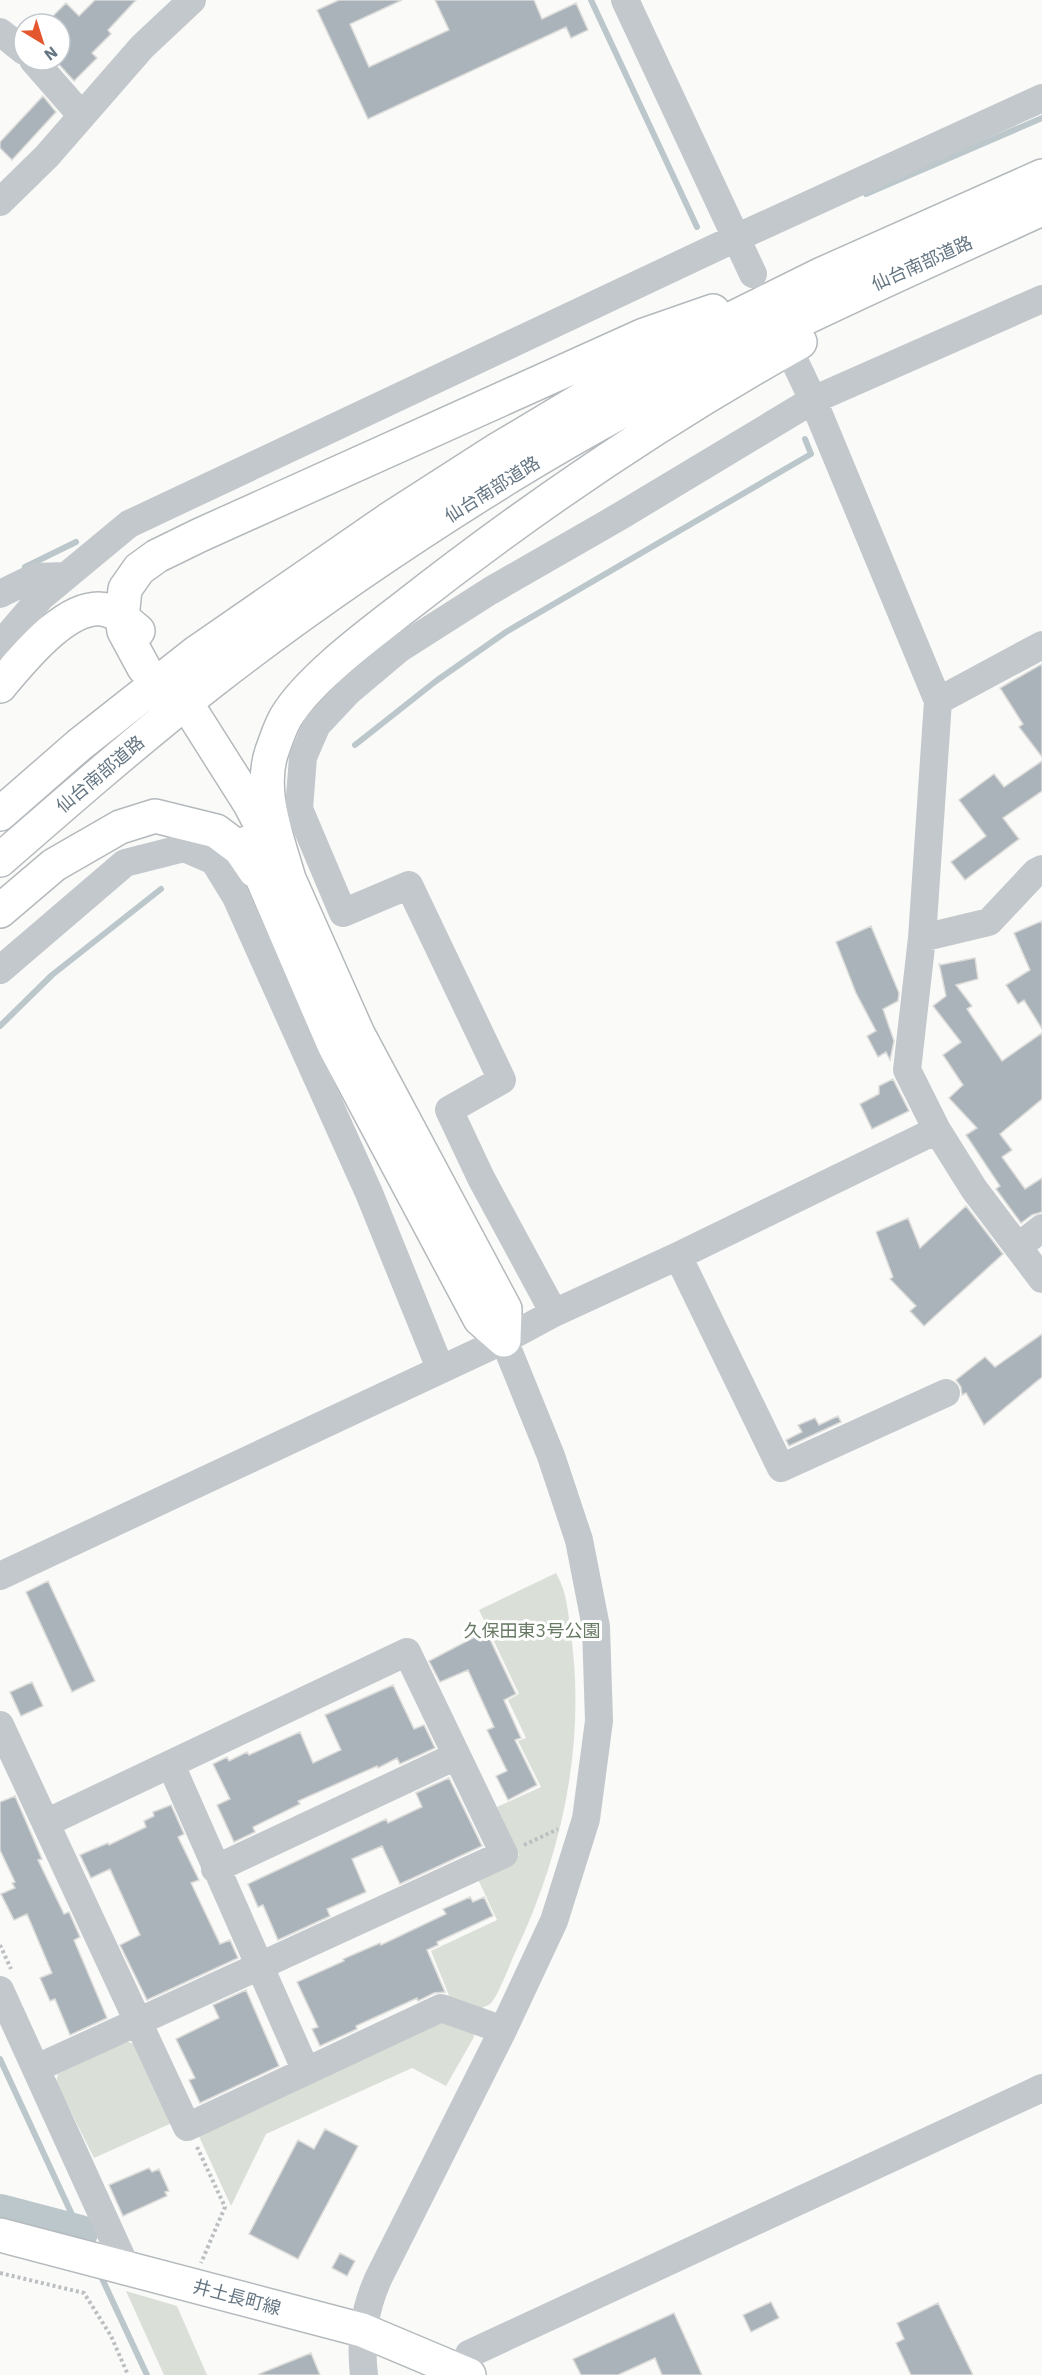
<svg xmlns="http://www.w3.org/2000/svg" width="1042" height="2375" font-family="'IBM Plex Sans','Noto Sans JP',sans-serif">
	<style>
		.green { fill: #dadfd7 }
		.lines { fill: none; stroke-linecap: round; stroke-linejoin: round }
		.stream { stroke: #bbc7cb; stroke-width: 6 }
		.river { stroke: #bbc7cb; stroke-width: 36 }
		.building { fill: #aab3b9; stroke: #dcdcda; stroke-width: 1.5 }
		.major-casing { stroke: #b5babe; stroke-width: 36 }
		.highway-casing { stroke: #b4b9bd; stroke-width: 36 }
		.path { stroke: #bbbfc2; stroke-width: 4; stroke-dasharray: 3 3; stroke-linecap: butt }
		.minor { stroke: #c3c8cc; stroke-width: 28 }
		.major { stroke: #fff; stroke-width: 33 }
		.highway { stroke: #fff; stroke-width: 33 }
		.labels { text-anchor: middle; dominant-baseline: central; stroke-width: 6; stroke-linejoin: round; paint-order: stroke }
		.street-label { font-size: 18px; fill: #657683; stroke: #fff }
		.park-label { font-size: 18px; fill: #687a64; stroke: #fff }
	</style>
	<rect width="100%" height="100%" fill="#fafaf8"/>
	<path class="green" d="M556,1573c11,19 12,39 15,61 15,111 -9,221 -57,321 -5,11 -16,42 -24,49 -3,2 -9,4 -12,6l-28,-12 -19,-47 66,-31 -21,-45 43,-20 -22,-48 44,-20 -23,-46 8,-3 -18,-38 11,-6 -40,-84z
		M442,2016l29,7 3,14 -28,49 -34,-18 -146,66 -35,72 -34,-74z
		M126,2041l11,4 37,77 -80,36 -38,-76 2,-8z
		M126,2291l51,15 30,69h-43z"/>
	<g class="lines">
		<path class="stream" d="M591,0l106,227
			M866,194l176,-76
			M25,567l51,-25
			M355,745l81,-64 70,-49 305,-178 -6,-15
			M0,1026l52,-51 109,-86
			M0,2059l87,188
			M99,2272l48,103"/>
		<path class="river" d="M0,2212l80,21"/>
	</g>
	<path class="building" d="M95,0h41l-28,30 3,4 -19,19 5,5 -23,23 -19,-21h5v-36h-5l-5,-5 16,-16 13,13z
		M339,0h63l-52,24 19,43 80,-37 -14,-30h99l8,19 34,-16 12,27 -17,8 -5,-11 -198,92 -51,-109z
		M43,96l13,16 -44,48 -12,-12v-6z
		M1042,664v93l-23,-30 4,-3 -23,-36z
		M1042,761v30l-39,27 16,21 -54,41 -14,-18 35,-26 -27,-36 35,-26 10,13z
		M1042,921v108l-18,-29 -6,4 -12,-19 24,-15 -16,-37z
		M871,926l28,67 -1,8 -15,8 11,32 -4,19 -4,-8 -8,5 -11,-21 9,-5 -20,-38 -20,-51z
		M975,958l3,21 -22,6 16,21 -5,3 35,52 40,-28v66l-42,35 12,16 -10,7 23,32 17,-11v34l-10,3 -11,8 -25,-34 4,-3 -34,-51 11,-7 -28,-30 14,-13 -20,-30 18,-13 -28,-36 13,-10 -7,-33 1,2z
		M893,1079l16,32 -37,18 -12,-25 19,-10v-8z
		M966,1206l37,48 -79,72 -14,-15 6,-5 -26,-27 3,-2 -17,-45 32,-14 12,30z
		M1042,1334v43l-58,48 -18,-32 -4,2 -1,-8 -5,-7 29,-23 10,10z
		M838,1416l3,6 -52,24 -3,-6 16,-8 -4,-7 17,-7 4,7z
		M48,1581l47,100 -23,11 -46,-100z
		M486,1631l30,63 -12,6 17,38 -6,2 22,45 -29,15 -12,-24 11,-5 -20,-41 7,-3 -26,-57 -28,12 -11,-21z
		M32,1682l11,24 -22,10 -11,-24z
		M393,1685l21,44 10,-4 11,23 -35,16 -3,-6 -19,10 -1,-2 -79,35 2,3 -47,23 2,5 -21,10 -17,-37 13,-6 -17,-35 14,-7 2,4 18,-9 2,3 51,-23 13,31 28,-13 -16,-35z
		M449,1778l33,68 -82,38 -18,-38 -30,13 14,33 -39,17 3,7 -52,24 -15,-35 -5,2 -10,-23 138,-65 2,4 34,-16 -6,-14z
		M15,1796l27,63 -4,1 26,54 5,-2 11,25 -6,3 33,78 -37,17 -15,-36 -5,2 -10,-23 12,-5 -25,-59 -13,6 -13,-26 14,-6 -3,-5 3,-1 -15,-32v-48z
		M171,1805l13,29 -6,3 21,43 -8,3 29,61 10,-4 8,18 -91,42 -27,-55 20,-10 -30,-66 -19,9 -11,-23 28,-12 1,2 37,-18 -2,-6 10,-5 -1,-4z
		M470,1897l3,5 11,-5 9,19 -56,26 1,3 -11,5 18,42 -11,1 -16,8 -1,-3 -61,28 1,3 -37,17 -8,-17 6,-2 -21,-45 47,-21 -1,-2 37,-16 1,2 65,-31 -3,-5z
		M246,1990l33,76 -79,37 -11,-23 6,-2 -19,-39 43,-21 -6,-13z
		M325,2129l33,17 -60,113 -49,-25 49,-94 16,9z
		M149,2168l3,4 7,-3 10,22 -4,1 2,4 -44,20 -14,-31z
		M340,2253l15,8 -8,15 -15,-8z
		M771,2302l8,16 -28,14 -8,-17z
		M938,2303l35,72h-62l-15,-32 8,-4 -7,-16z
		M674,2313l28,62h-40l-7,-17 -37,17h-37l-8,-16z
		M311,2353l9,22h-61v-1z"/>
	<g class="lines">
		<defs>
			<path id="major" d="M0,2235l362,95 107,45"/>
			<path id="highway" d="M144,668l-20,-37 -2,-13 3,-29 14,-20 18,-13 43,-21 444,-200 69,-24
				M0,686c22,-26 69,-86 107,-76 12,3 22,14 31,21
				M195,717l55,87 39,75 69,155 147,275 -1,31
				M0,814l79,-69 118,-93 191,-132 109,-70 92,-55 144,-77 89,-44 220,-98
				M247,843l87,202 146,274 24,21
				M0,860c70,-61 140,-122 214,-180 94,-73 194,-141 296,-204 169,-104 351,-185 532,-267
				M289,879c-11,-39 -31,-88 -17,-128 4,-11 8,-24 14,-34 22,-37 81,-81 116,-108 126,-99 258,-189 398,-267
				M0,911l54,-46 66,-38 35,-11 61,15 24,18 15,22"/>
		</defs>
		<use href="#major" class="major-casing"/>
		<use href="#highway" class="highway-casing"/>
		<path class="path" d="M524,1845l34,-16
			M0,1945l11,24
			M197,2147l28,60 -24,56
			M0,2273l84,20 27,43 17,39"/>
		<path class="minor" d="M625,0l128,274
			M0,32l24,19
			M33,60l49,56
			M0,202l47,-46 95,-109 50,-47
			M794,360l19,40 125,301 -16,237 -15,132 30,60 37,59 68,90
			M0,594l35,-17 31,-1
			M0,645l41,-48 88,-73 607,-286 306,-140
			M938,701l104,-56
			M922,938l67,-16 47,-50 6,-3
			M0,970l125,-107 59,-15 30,13 22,36 133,296 71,175
			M1018,1247l24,-19
			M678,1256l103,212 165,-75
			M554,1313l-73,-135 -32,-68 53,-30 -93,-195 -66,28 -44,-104 4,-52 14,-32 32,-34 50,-42 91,-58 132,-76 191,-115 229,-101
			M0,1576l504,-236 50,-27 124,-57 259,-126
			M0,1725l187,402 254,-119 62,22
			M171,1765l135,306
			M215,1869l241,-113
			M0,1990l126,277
			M37,2068l467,-214 -97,-202 -361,171
			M464,2373l5,-19 573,-266
			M364,2375c-4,-35 0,-64 14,-96l125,-249 51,-109 32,-102 13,-98 -3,-94 -17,-87 -28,-84 -47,-116"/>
		<use href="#major" class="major"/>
		<use href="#highway" class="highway"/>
	</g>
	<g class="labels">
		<g class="street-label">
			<text transform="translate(922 263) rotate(-24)">仙台南部道路</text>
			<text transform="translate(492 489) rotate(-32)">仙台南部道路</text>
			<text transform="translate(100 774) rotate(-40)">仙台南部道路</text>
			<text transform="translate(237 2297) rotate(15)">井土長町線</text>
		</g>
		<g class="park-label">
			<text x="532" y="1630">久保田東3号公園</text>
		</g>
	</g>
	<g transform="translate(42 42) rotate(142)"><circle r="28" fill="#ffffff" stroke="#c1c8cd" stroke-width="1.5"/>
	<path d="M0-4.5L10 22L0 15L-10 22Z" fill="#e4572e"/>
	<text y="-9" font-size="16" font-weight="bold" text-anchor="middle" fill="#657683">N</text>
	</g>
</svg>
